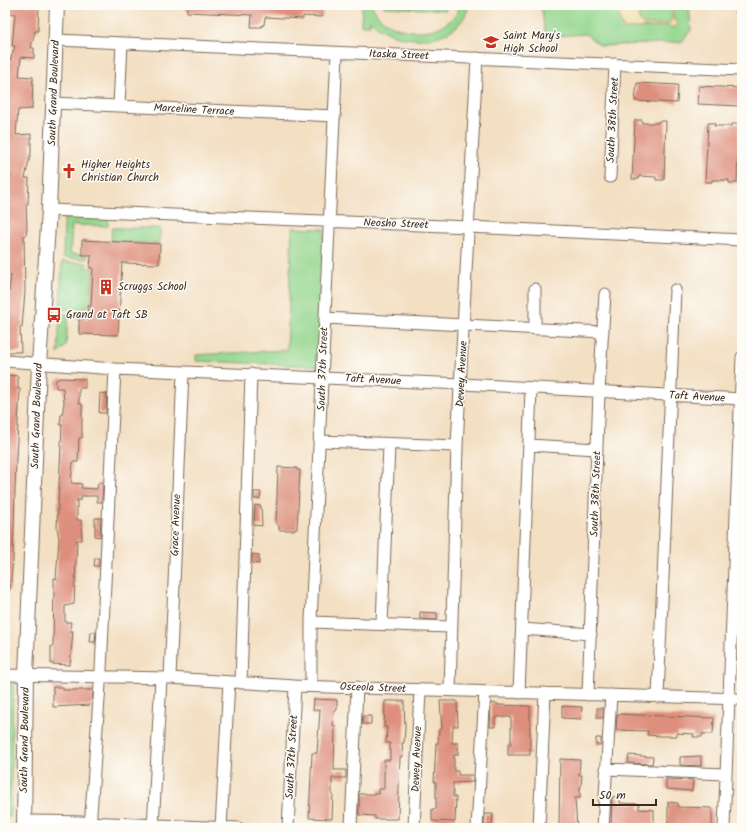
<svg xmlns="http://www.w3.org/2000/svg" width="747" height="833" font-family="Kalam,sans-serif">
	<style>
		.green { fill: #95d68e; stroke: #688056 }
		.sand { fill: #eeda9e; stroke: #94825e }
		.building { fill: #de8e7b }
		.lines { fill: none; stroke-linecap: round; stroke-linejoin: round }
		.minor-casing { stroke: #7b6957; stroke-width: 13 }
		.major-casing { stroke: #7b6957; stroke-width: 16 }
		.minor { stroke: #fff; stroke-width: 11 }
		.major { stroke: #fff; stroke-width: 14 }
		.labels { text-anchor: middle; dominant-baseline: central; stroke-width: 3; stroke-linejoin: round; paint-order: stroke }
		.poi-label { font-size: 11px; fill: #3b2a1e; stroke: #fdfcf7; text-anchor: start }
		.street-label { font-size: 11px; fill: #3b2a1e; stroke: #fdfcf7 }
	</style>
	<rect width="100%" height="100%" fill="#fdfcf7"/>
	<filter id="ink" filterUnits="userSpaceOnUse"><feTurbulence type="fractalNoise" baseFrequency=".025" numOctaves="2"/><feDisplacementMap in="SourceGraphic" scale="8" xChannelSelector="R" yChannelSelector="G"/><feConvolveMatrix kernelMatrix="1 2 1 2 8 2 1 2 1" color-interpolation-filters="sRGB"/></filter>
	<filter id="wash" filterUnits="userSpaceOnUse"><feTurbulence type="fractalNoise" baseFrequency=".012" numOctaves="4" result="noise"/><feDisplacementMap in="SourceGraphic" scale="16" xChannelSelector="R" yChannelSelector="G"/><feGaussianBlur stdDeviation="0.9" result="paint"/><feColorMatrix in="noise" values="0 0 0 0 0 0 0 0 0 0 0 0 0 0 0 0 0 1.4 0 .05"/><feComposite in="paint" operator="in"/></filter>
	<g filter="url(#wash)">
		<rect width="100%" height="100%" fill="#f3dfc2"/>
		<path class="green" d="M362,5h10c12,34 78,36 88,0h9c-9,42 -74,43 -99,15v5h-9z
			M384,5h63l-1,5 -62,-3z
			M541,5h148l2,25 -10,12 -80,4 -16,-12 -39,3z
			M64,218l44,2v6l-36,-1 -2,29 17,1v4l-24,-1z
			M112,228h48v16l-32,-2 -6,2v-3h-11z
			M292,228l32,1 -5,133 -2,4 -121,-5v-6l91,-5z
			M62,262l25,1 -1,5h7l-2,38h-6l-1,4 -24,-1z
			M60,314l24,1v3h-16l-2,28 -8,8z
			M5,684h8l-3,133 -5,2z"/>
		<path class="sand" d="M619,5h19l1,15 4,5 25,-1 4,-5 -1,-14h2l1,15 4,4 -4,4 -6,-2 -44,3 -4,-8z"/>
		<g id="blocks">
			<path class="building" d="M5,5h34l-1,26h-3l-4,17h3v10l-13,-1 -2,19 14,1 -1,32 -14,1 -2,25 15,-1v18l-6,26h4l-1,26h-2l1,25 -1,6h-2l1,57 -3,35h-2l1,25h-16v-60h4l2,-17h-6l1,-52 2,-20h-2l5,-28h-4l2,-10v-15l-3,-1 -1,-22v-66h5l5,-15h-3l3,-32 -10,-1z
				M187,5h136l-1,12 -19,-1v3l-38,-2 -1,8h-2v2h-11l1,-12 -65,-3z
				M637,83l41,2 -1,18 -42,-2z
				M699,86l41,2 -1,18 -41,-2z
				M635,120h7v3h16v-2h8l-2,59h-8v-3l-17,-1v3h-7z
				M708,123h7l-1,3h17v-2h8l-2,59h-8v-3h-17v2h-7z
				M82,240l78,4 -1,20 -37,-1 -4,72 -39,-1v-16l9,1v-13h3l2,-38h-3l1,-13h-9z
				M5,375l13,1v13h2l-4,69 -3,101 -3,31h-5z
				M60,378l25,1v9h-6v15l3,1v34h-3l-1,24h-5l-2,21 11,1 -1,4 16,1 1,-6h5l-1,19h-5v-6h-16v4h-4v20h4l1,20h-5l-3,64 -9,2v16h6l-1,9h3l-3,34 -19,-1v-18h2l1,-61v-7l2,1 3,-40 -2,-12 5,-102h-2l1,-10h1l2,-12 -1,-15h-7v-8z
				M100,393l7,1 -1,19h-7z
				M278,467l19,1v2h3l-3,59 -3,1h-15v-4l-3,-2z
				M254,492h7l-1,7h-6z
				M255,505l6,1 1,20 -8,-1z
				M95,518h6l-1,19 -5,-1z
				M252,554l7,1v9l-7,-1z
				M95,558h4v8h-5z
				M420,612l17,1v7l-17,-1z
				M91,632h5l-1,10h-5z
				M53,687h10v3h30l-1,13 -2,2 -37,2z
				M314,699l23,1v10h-3l-1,16h2l-1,44h12v8h-14v16h1l-1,25 -23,-1 3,-65h5l3,-43h-7z
				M385,701h19l1,27 -1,15h-2l1,14h-3l-2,62h-23v-3l-16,-1v-21h19v-5h6v-29h6v-17h-4l1,-16h-3z
				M440,701h17l1,25h-5l-1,17h6v12h-4v16h4v4h15v7l-20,1v14h3l-1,25 -23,-1v-12h4v-27h-2l2,-39h2l1,-14h3z
				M491,703l7,1v1l32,1v49h-22v-11h3v-27h-14l-2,2v8h-5z
				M562,706l20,1 -1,12 -19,-1z
				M597,708h6v10h-6z
				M617,714l97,4 -1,16h-11v3h-9l1,-3 -17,-1v3h-17l-13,-1 1,-4 -32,-1z
				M363,716h8v8h-9z
				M596,738h5v7h-5z
				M629,755l24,2 -1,7 -24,-1z
				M701,756v10l-21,-1v-8z
				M560,759l20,1 -1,15h3l-1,12h-1v11h-5l2,30h-18z
				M666,779l27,1 -1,11 -26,-2z
				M612,797h8v6l19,1v5l15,1v18l-43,-1z
				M668,802l10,1v4l34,1v20l-44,-2z
				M485,814h8l-1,12 -8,-1z"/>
		</g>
	</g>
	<g filter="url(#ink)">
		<use href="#blocks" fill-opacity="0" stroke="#7b6957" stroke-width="1"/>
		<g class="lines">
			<defs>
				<path id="minor" d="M739,5l3,7
					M56,40l686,30
					M53,103l282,13
					M119,106l3,-63
					M610,177l5,-113
					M49,210l420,17 273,13
					M325,318l278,14
					M535,329v-40
					M5,361l110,8 347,15 280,15
					M320,441l137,5
					M529,445l68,4
					M311,622l139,5
					M382,624l7,-179
					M522,629l69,5
					M5,675l165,3 125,8 447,13
					M170,678l13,-306
					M241,683l10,-309
					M311,686v-64l26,-569
					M450,690l7,-244 20,-388
					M519,693l12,-304
					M588,695l11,-303 6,-98
					M658,697l17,-407
					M606,769l119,5
					M24,821c71,0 143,5 214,7
					M90,828l11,-158 14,-301
					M153,828l8,-150
					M221,828l8,-146
					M288,828l7,-142
					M351,828l6,-141
					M414,828l6,-139
					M477,828l8,-136
					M539,828l6,-135
					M603,828l8,-133
					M724,828l18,-471"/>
				<path id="major" d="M24,828l2,-153 13,-310 10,-155 8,-205"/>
			</defs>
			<use href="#minor" class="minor-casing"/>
			<use href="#major" class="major-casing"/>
			<use href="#minor" class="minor"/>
			<use href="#major" class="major"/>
		</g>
	</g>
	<defs>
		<symbol id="school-bare" viewBox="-9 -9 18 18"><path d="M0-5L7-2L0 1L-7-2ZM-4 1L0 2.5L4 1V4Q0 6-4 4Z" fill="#c8321e" stroke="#fdfcf7" stroke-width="2.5" paint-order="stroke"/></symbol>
		<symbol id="church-bare" viewBox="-9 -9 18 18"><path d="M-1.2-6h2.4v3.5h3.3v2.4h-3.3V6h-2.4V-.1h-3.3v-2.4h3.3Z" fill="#c8321e" stroke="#fdfcf7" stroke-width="2.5" paint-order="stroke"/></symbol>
		<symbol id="building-bare" viewBox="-9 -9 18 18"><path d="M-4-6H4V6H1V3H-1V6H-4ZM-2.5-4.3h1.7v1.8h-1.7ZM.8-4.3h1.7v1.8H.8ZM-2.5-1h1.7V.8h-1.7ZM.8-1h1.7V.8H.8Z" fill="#c8321e" stroke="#fdfcf7" stroke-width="2.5" paint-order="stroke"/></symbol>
		<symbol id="bus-bare" viewBox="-9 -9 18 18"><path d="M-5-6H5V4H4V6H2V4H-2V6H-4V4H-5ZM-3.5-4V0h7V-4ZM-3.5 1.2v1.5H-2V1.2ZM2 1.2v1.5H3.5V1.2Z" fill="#c8321e" stroke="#fdfcf7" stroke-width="2.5" paint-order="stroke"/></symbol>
	</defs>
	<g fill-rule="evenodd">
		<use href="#school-bare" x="480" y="31" width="22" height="22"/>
		<use href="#church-bare" x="58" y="160" width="22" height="22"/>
		<use href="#building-bare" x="95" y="276" width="22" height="22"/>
		<use href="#bus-bare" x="43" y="304" width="22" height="22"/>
	</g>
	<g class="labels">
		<g class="poi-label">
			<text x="503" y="36">Saint Mary's<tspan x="503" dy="13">High School</tspan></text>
			<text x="81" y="165">Higher Heights<tspan x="81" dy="13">Christian Church</tspan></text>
			<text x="118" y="287">Scruggs School</text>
			<text x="66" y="315">Grand at Taft SB</text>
		</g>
		<g class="street-label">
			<text transform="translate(399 55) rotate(2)">Itaska Street</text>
			<text transform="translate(54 93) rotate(-88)">South Grand Boulevard</text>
			<text transform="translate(194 110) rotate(3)">Marceline Terrace</text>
			<text transform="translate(613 120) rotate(-87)">South 38th Street</text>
			<text transform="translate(396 224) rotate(2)">Neosho Street</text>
			<text transform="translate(323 369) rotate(-88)">South 37th Street</text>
			<text transform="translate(462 374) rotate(-87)">Dewey Avenue</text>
			<text transform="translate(373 380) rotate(3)">Taft Avenue</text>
			<text transform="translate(697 397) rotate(3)">Taft Avenue</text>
			<text transform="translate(37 416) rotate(-88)">South Grand Boulevard</text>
			<text transform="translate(596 494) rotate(-88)">South 38th Street</text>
			<text transform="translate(176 525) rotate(-88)">Grace Avenue</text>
			<text transform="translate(373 688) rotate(2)">Osceola Street</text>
			<text transform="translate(25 740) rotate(-89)">South Grand Boulevard</text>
			<text transform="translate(292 757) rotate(-87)">South 37th Street</text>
			<text transform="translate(417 759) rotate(-88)">Dewey Avenue</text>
		</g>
	</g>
	<rect width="747" height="833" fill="none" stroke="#fdfcf7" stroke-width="20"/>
	<path d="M593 799v6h63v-6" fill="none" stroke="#3b2a1e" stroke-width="2"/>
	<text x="599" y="799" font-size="12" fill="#3b2a1e" stroke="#fdfcf7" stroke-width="3" paint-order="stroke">50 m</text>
</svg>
